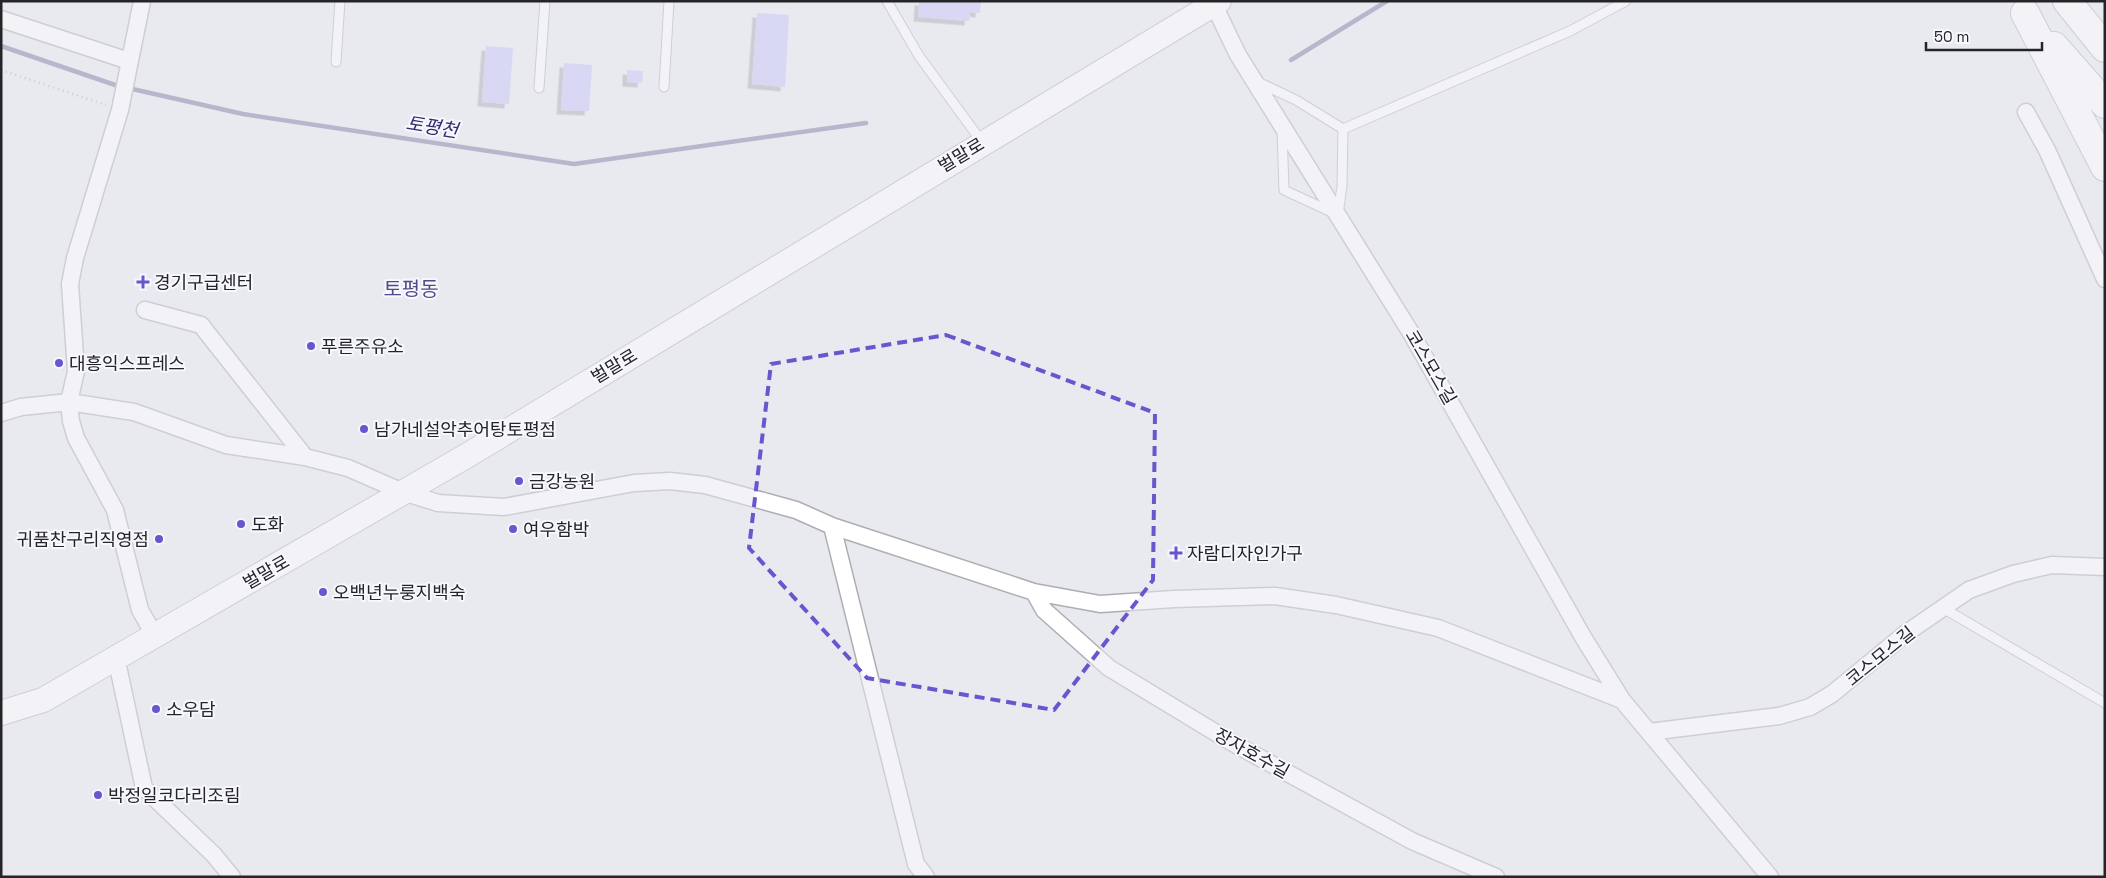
<svg xmlns="http://www.w3.org/2000/svg" width="2106" height="878" font-family="'Space Grotesk','Noto Sans KR',sans-serif">
	<style>
		.lines { fill: none; stroke-linecap: round; stroke-linejoin: round }
		.stream { stroke: #7b79a0; stroke-width: 4.5 }
		.building { fill: #c3c1f9; filter: url(#shadow) }
		.lane-casing { stroke: #adadb3; stroke-width: 11 }
		.street-casing { stroke: #adadb3; stroke-width: 19 }
		.secondary-casing { stroke: #adadb3; stroke-width: 26 }
		.highway-casing { stroke: #adadb3; stroke-width: 30 }
		.path { stroke: #a5a5aa; stroke-width: 2.5; stroke-dasharray: 1 4; stroke-linecap: butt }
		.lane { stroke: #fff; stroke-width: 9 }
		.street { stroke: #fff; stroke-width: 16 }
		.secondary { stroke: #fff; stroke-width: 24 }
		.highway { stroke: #fff; stroke-width: 28 }
		.marked { fill: none; stroke: #6955ce; stroke-width: 4; stroke-dasharray: 10 6; stroke-linejoin: round }
		.poi-dot { fill: #6955ce; stroke: #f7f7fe; stroke-width: 2 }
		.labels { text-anchor: middle; dominant-baseline: central; stroke-width: 4; stroke-linejoin: round; paint-order: stroke }
		.street-label { font-size: 18px; fill: #252527; stroke: #f7f7fe }
		.poi-label { font-size: 18px; fill: #252527; stroke: #f7f7fe; text-anchor: start }
		.water-label { font-size: 19px; font-style: italic; fill: #362c6d; stroke: #f7f7fe }
		.quarter-label { font-size: 20px; fill: #504a88; stroke: #f7f7fe }
	</style>
	<defs>
		<filter id="shadow"><feDropShadow dx="-4.5" dy="4.5" stdDeviation="0" flood-color="#0004"/></filter>
	</defs>
	<rect width="100%" height="100%" fill="#e9e9f0"/>
	<g class="lines">
		<path class="stream" d="M1,46l120,41
			M1291,60l96,-59
			M128,88l115,26 331,50 292,-41"/>
	</g>
	<path class="building" d="M919,1h62l-1,12 -10,-1 -1,9 -51,-4z
		M757,13l32,2 -4,72 -33,-3z
		M486,46l27,2 -4,56 -27,-2z
		M564,63l28,2 -3,46 -28,-1z
		M627,70l16,1 -1,12 -15,-1z"/>
	<g class="lines">
		<defs>
			<path id="lane" d="M887,1l32,55 63,86
				M336,62l4,-61
				M1258,82l38,18 47,29 -1,57 -4,29 -54,-25 -2,-60
				M664,87l5,-86
				M539,88l6,-87
				M1343,129l227,-98 56,-30
				M1943,608l162,95"/>
			<path id="street" d="M142,1l-22,109 -45,148 -5,26 6,87 -7,31 2,19 5,17 39,72 25,100 15,26
				M1212,1l26,54 173,278 172,304 39,63 148,177
				M1,19l128,42
				M2026,112l21,38 58,129
				M145,310l56,15 104,132
				M1,413l20,-6 48,-5 65,10 92,33 79,12 43,11 55,24 35,11 66,4 130,-24 36,-2 35,4 91,25 36,16 202,66 66,12 74,-5 101,-3 61,9 102,23 184,72
				M832,526l84,338 10,13
				M1034,592l10,18 65,58 122,74 181,99 84,36
				M116,657l28,131 70,67 18,22
				M1649,732l130,-16 31,-9 22,-13 73,-60 64,-44 44,-16 39,-9 53,2"/>
			<path id="secondary" d="M1,713l42,-13 425,-245 751,-454"/>
			<path id="highway" d="M2067,1l38,47
				M2025,13l80,154
				M2054,46l51,58"/>
		</defs>
		<use href="#lane" class="lane-casing"/>
		<use href="#street" class="street-casing"/>
		<use href="#secondary" class="secondary-casing"/>
		<use href="#highway" class="highway-casing"/>
		<path class="path" d="M1,70l105,35"/>
		<use href="#lane" class="lane"/>
		<use href="#street" class="street"/>
		<use href="#secondary" class="secondary"/>
		<use href="#highway" class="highway"/>
	</g>
	<path d="M0 0H2106V878H0ZM946,335l209,78 -2,167 -99,130 -187,-32 -118,-130 22,-184z" fill="#e9e9f0" fill-opacity=".55" fill-rule="evenodd"/>
	<path class="marked" d="M946,335l209,78 -2,167 -99,130 -187,-32 -118,-130 22,-184z"/>
	<g class="poi-dot">
		<path d="M140.5 274.5h5v5h5v5h-5v5h-5v-5h-5v-5h5z"/>
		<circle cx="311" cy="346" r="5"/>
		<circle cx="59" cy="363" r="5"/>
		<circle cx="364" cy="429" r="5"/>
		<circle cx="519" cy="481" r="5"/>
		<circle cx="241" cy="524" r="5"/>
		<circle cx="513" cy="529" r="5"/>
		<circle cx="159" cy="539" r="5"/>
		<path d="M1173.5 545.5h5v5h5v5h-5v5h-5v-5h-5v-5h5z"/>
		<circle cx="323" cy="592" r="5"/>
		<circle cx="156" cy="709" r="5"/>
		<circle cx="98" cy="795" r="5"/>
	</g>
	<g class="labels">
		<g class="street-label">
			<text transform="translate(961 155) rotate(-31)">벌말로</text>
			<text transform="translate(614 366) rotate(-31)">벌말로</text>
			<text transform="translate(1431 367) rotate(60)">코스모스길</text>
			<text transform="translate(266 572) rotate(-30)">벌말로</text>
			<text transform="translate(1880 656) rotate(-39)">코스모스길</text>
			<text transform="translate(1252 753) rotate(29)">장자호수길</text>
		</g>
		<g class="poi-label">
			<text x="154" y="282">경기구급센터</text>
			<text x="321" y="346">푸른주유소</text>
			<text x="69" y="363">대흥익스프레스</text>
			<text x="374" y="429">남가네설악추어탕토평점</text>
			<text x="529" y="481">금강농원</text>
			<text x="251" y="524">도화</text>
			<text x="523" y="529">여우함박</text>
			<text x="149" y="539" text-anchor="end">귀품찬구리직영점</text>
			<text x="1187" y="553">자람디자인가구</text>
			<text x="333" y="592">오백년누룽지백숙</text>
			<text x="166" y="709">소우담</text>
			<text x="108" y="795">박정일코다리조림</text>
		</g>
		<g class="water-label">
			<text transform="translate(432 127) rotate(9)">토평천</text>
		</g>
		<g class="quarter-label">
			<text x="411" y="289">토평동</text>
		</g>
	</g>
	<rect width="2106" height="878" fill="none" stroke="#252527" stroke-width="5"/>
	<path d="M1926 42v8h116v-8" fill="none" stroke="#252527" stroke-width="2.5"/>
	<text x="1934" y="42" font-size="15" fill="#252527" stroke="#f7f7fe" stroke-width="4" paint-order="stroke">50 m</text>
</svg>
